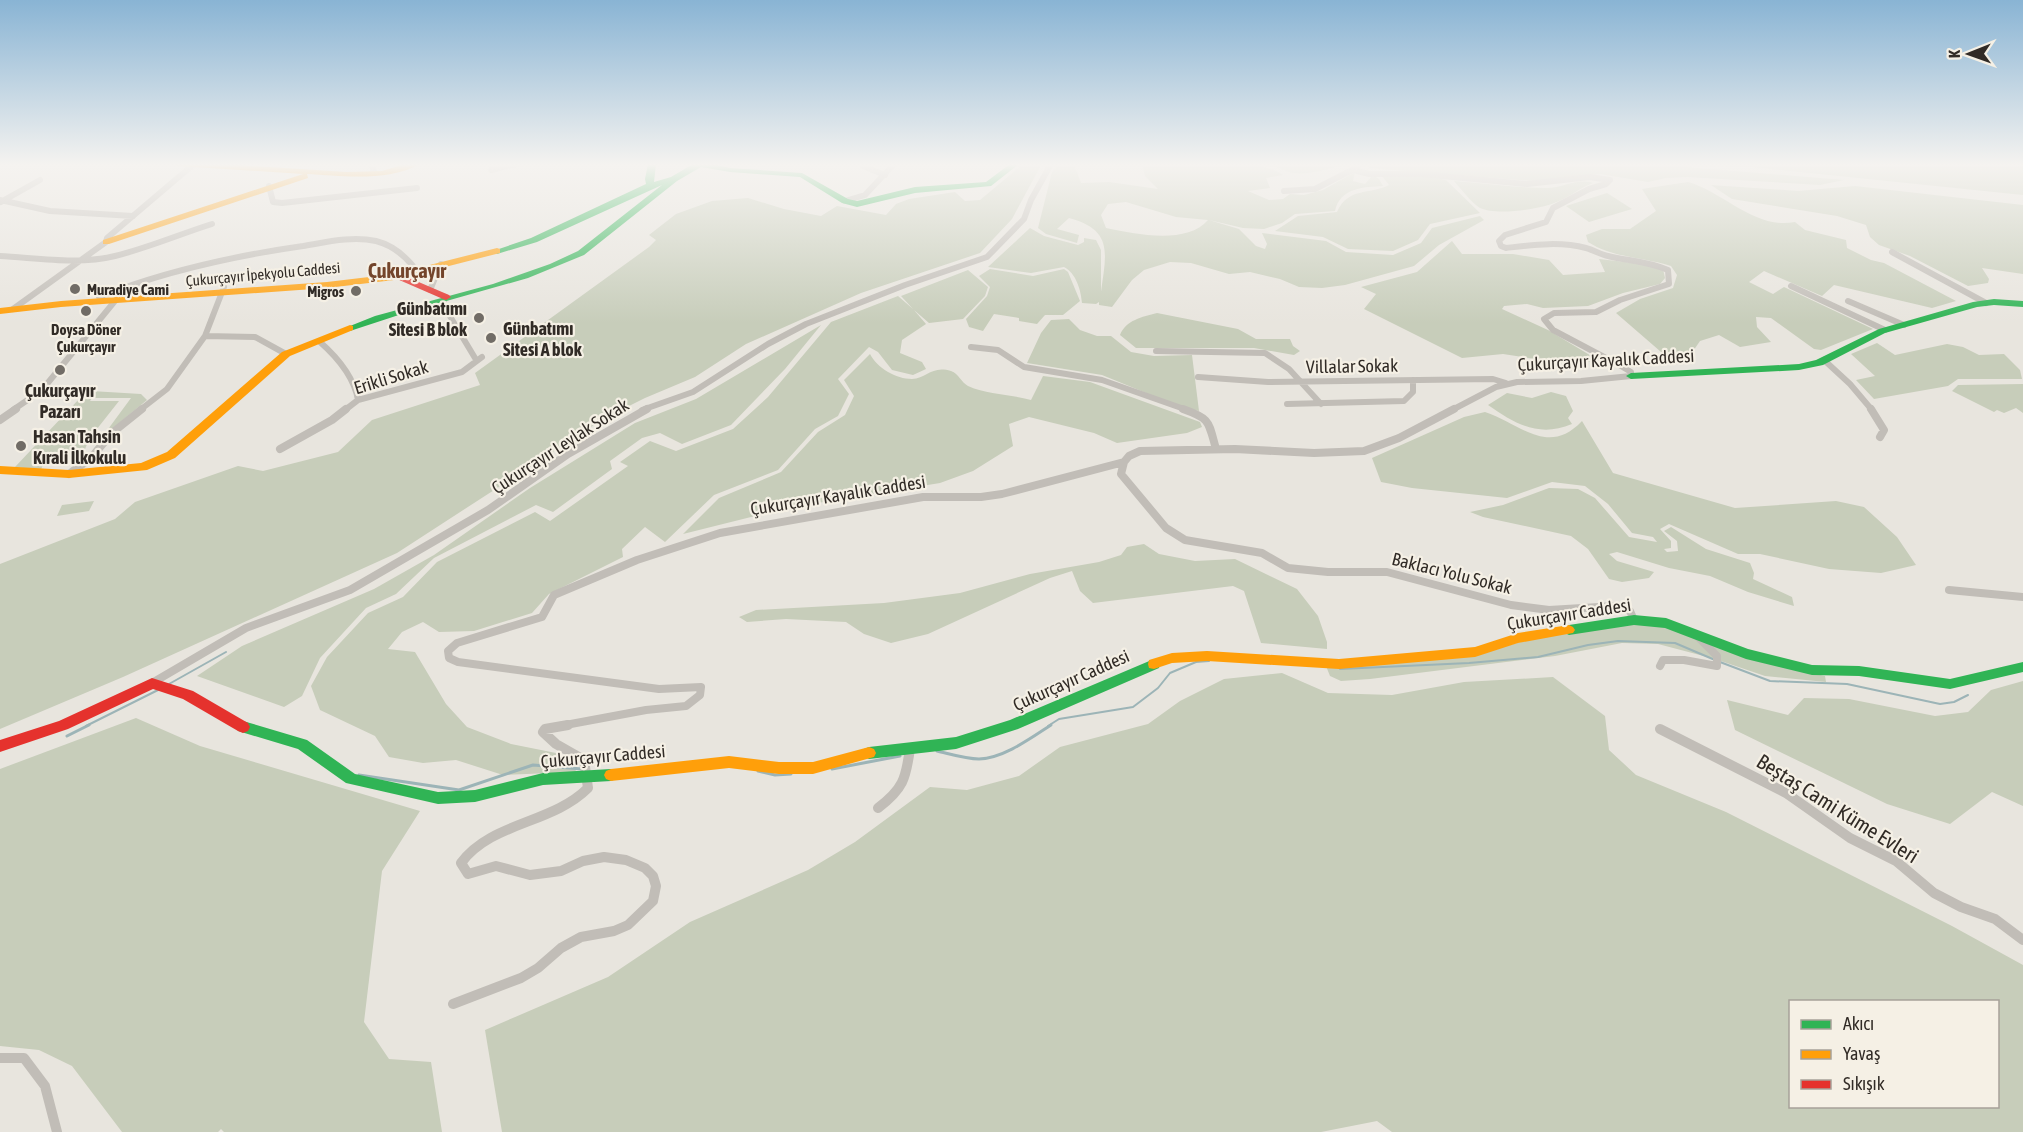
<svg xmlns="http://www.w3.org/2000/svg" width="2023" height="1132" font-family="'Asap Condensed',sans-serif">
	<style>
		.green { fill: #c7cdba; fill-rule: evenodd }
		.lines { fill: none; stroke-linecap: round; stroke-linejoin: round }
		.stream-far1 { stroke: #9cb4b7; stroke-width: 2 }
		.stream { stroke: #9cb4b7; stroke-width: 3 }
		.street-far2 { stroke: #c1bdb7; stroke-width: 6 }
		.street-far1 { stroke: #c1bdb7; stroke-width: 8 }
		.street { stroke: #c1bdb7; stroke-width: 10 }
		.fast { fill: #30b455; fill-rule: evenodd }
		.slow { fill: #ff9f0a; fill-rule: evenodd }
		.jam { fill: #e5322d; fill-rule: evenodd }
		.poi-dot { fill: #716c66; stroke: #f5f0e5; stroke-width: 2 }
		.labels { text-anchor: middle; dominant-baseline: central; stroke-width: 4.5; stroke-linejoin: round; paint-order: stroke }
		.far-street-label { font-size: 15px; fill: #312b26; stroke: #f5f0e5 }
		.far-poi-label { font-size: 15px; font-weight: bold; fill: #312b26; stroke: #f5f0e5; text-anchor: start }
		.poi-label { font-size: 18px; font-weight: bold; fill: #312b26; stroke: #f5f0e5; text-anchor: start }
		.street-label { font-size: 18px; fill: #312b26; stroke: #f5f0e5 }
		.far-district-label { font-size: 20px; font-weight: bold; fill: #74452b; stroke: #f5f0e5 }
		.near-street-label { font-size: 21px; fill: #312b26; stroke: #f5f0e5 }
	</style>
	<rect width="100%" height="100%" fill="#e8e5de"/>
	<path class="green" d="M1036,164l4,3 -28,52 -32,34 -119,40 -115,51 -51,33 -50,21 -40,20 -208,135 -274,124 -123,52v-165l115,-45 20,-17 103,-36 25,5 75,-19 34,-32 108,-35 -5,-12 174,-126 7,-7 -7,-5 27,-21 36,-13 36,-3 36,11 37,7 16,-10 49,9 10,-11 13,-5 46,-7 10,9 15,-1 42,-35z
		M1059,164l16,3 6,16 28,-1 49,7 -13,-13 -3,-12c34,0 116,-8 141,11l-17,3 4,10 -22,3 21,9 14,-1 7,-5 14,1 19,-5 32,-18 -2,9 12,3 8,-9 6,4 4,7c-20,1 -43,2 -48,25l-40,3 -13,9 -18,6 -21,-1 -34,-8 30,9 17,17 9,3 2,-5 -5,-11 64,8 20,11 47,3 28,-12 11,-15 48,-12 4,4 -45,25 -25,21 -69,19 -23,3 -23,-1 -19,-8 -30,-7 -21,2 -38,-11 -21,-1 -26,8 -12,10 -20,27 -13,-2v-3l-3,2 -14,-1c-1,-13 -6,-30 -18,-36l-33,6 -43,-6 42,-39 14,8 34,9 6,-3v-4l12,2 5,10v42c5,-38 13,-62 -32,-74l-12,11 22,6 -2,8 -31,-9 -8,-6 14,-56zM1126,202l50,15 32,3c-21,25 -73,14 -102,8l-5,-13 7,-11z
		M1266,164h79c-15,5 -36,11 -52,9 -8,-2 -17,-7 -27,-9z
		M1367,164h310l9,3 158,13 -24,5 -133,-8 -21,1 -18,4 -48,-8 -67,7 -164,-13z
		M1687,164h336v31l-271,-28z
		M1421,175l25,5 34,33 -50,11 -12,16 -25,11 -45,-2 -25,-12 -48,-6 23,-15 39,-4c11,-25 32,-17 52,-27l-7,-9z
		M1454,181c31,2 62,7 93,7 16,0 29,-10 46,-5 -13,5 -22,13 -34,18 -16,8 -62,15 -79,7 -9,-6 -19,-19 -26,-27z
		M1688,182c36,10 67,48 107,40l10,8 41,10 1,8 24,12 13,3 72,38 -24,7 -98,-23 -12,11 -58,-25 -15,11 24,12 11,-7 89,42 -52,21 -7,-1 -43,-31 -15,-1 1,10 14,15 -31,5 -21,-12 -19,6 -11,16 -21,1 -52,-45 24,-14 33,-11 4,-13 -6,-9c-28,-9 -58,-8 -83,-24l-2,-7 16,-6h28l26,-18 -14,-22z
		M1711,185l87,6 57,-5 168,19v69l-41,-6 7,11 -1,4 -20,3 -58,-30 -31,-11 -9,-8 -4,-12 -29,-9 -105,-17z
		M1607,193l25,16 -43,13 -23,-16z
		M1452,241l10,13h51l36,6 14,15 42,-3 -6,-13 44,5 20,5 2,9 -5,6 -37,9 -35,13 -45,2 -16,-4 -23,2 -2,3 46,21 50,30 -25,5 -70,-11 -41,4 -98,-49 12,-15 -15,-7 56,-15z
		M990,269l43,7 31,-7 4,3 12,29 -17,14h-18l-8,9 -18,-3v-3l-25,-4 -11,17 -14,-4 -3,-8 21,-23 3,-9 -11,-11z
		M968,270l20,17 -3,9 -22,23 -34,4 -15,-13 12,14 -24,16 -2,13 22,9 4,7 -13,6 -21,-5 -14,-18 -9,-5 -31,32 11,15 -11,22 -23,13 -37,41 -64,25 -49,47 -20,-15 -23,22 1,8 -74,37 -17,19 -58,18 -35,1 -16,-10 -21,10 -14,17 27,3 31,52 21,23 44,17 45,9 18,9 2,10 -73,3 -47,-15 -33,3 -34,-6 -14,-21 -55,-26 -9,-24 16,-29 41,-44 35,-16 34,-35 98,-50 15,9 78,-55 -8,-4 30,-21 26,10 57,-22 35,-32 63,-75 67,-26 15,13 -12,-13z
		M1157,313l81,16 18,10h34l3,7 7,5 -6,4 -40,-7h-118l-16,-13c6,-15 22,-18 37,-22z
		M1069,319l11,11 17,6h14l20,16 23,4 38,-1 7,56 -21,-5 -76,-31 -75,-12 14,-30 10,-13z
		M821,325l-36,44 -54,56 -49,19 -22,-11 -18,5 -32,23 2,8 -59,43 -17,-7 -102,53 -38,36 -30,14 -46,50 -18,38 -18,11 -87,-31 45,-30 132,-57 60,-34 96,-67 105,-65 61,-24z
		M1877,343l18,12 52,-11 16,3 16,8 25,-1 16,16 2,9h-64l-10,7 -74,13 -18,-19 19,-4 -24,-22z
		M870,354c7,14 26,25 42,25 15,-1 20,-14 39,-8 8,3 10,11 17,15 20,9 42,8 63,14l12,-24 47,6 110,40 2,5 -15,6 -70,10 -23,-10 -65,-16 -20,7 4,22 -40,25 -33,12 -153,25 -104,26 36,-36 62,-26 37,-40 27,-17 9,-19 -10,-16z
		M2023,384v29l-7,-5 -12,5 -7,-3 -3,2 -42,-21 6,-6z
		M91,391l50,3 6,6 -39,32 -19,23 42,-57h-39l-2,3h29l-30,38 -7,18 -39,7 -2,6 -26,-3 65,-69h6z
		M1551,392l15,4 7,15 -5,7 4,6c-33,14 -57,0 -84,-19l19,-12 25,5z
		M1485,412c36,12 63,45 97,9l31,52 122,35 101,-7 28,6 33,30 19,28 -35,8 -52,-4 -69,-15h-22l-69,-30 -9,5 11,12v7l-7,1 3,3 11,-1 -1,-10 -13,-10 7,-4 35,22 44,14 4,10 -1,6 39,18 2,9 -46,-14 -38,-16 -41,-8 -52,-16 -8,2 8,7 37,11 -5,6 -27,4 -13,-3 -21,-30 -17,-13 -88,-19 -13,-5 33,-7 46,-17 29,1 17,9 34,39 28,5 -4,-5 -21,-4 -24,-29 -23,-18 -33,-4 -45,16 -95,-10 -31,-6 -9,-24 92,-41z
		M94,501l-5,10 -32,5 5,-11z
		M1144,544l15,10 36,7 40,-2 62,30 21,27 9,26v7l-66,-6 -17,-52 -11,-5 -140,17 -13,-12 -8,-20 -22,7 -122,56 -37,9 -27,-9 -18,-12 -60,-3 -39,3 -8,-5 17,-7 128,-7 76,-10 70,-19 69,-12 22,-7 6,-8z
		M1638,623l20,2 135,44 32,7 1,6 -61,-6 -50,-17 -57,-15 -36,-1 -67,13 -185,23 -29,2 -11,-5 -4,-10 145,-10 75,-21z
		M1282,673l46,20 64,2 72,-13 89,-5 52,39 4,34 27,25 90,37 226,114 71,39v167h-631l-15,-11 -56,11h-819l-17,-102 123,-53 82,-55 118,-52 47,-28 75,-55 37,3 52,-14 41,-29 88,-23 32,-23 44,-22zM1790,1002h208v104h-208z
		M2023,681v125l-31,-14 -42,32 -63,-20 -152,-74 -8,-30 61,15 16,-17 45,1 86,17 33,-4 23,-22z
		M136,718l64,28 220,65 -38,60 -18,151 25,37 42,3 11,70h-218l-3,-3 -3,3h-96l-50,-66 -33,-16 -39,-4v-277z"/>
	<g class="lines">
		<path class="stream-far1" d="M1720,662l50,19 77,3 93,20 14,-2 14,-7
			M1340,669l129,-6 69,-6 50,-12 30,-4 57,2 40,17
			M169,684l57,-32
			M86,726l72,-36
			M1048,726l11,-7 74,-12 25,-19 12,-15 26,-11 13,-1"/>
		<path class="stream" d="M67,736l22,-11
			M937,751c13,3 29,8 42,8 25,-1 52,-21 72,-34
			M832,769l68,-13
			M758,771l17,4 16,-1
			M359,775l100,15 74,-25 49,4"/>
		<path class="street-far2" d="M372,164l2,9
			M865,164l-2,2 22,9
			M1358,164l-1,7 12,3h52l106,10 63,-7 20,3 -4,4 -17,5 -36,19 -7,14 -41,13 -6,6 2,5 5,2c26,-3 54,-7 80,0 8,2 15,7 22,8 21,5 40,5 60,14l1,14 -49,16 -24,12 -42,1 -10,6 9,11 68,36 10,6v4l-50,5 -64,1 -21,5 -44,23
			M491,170l25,-6
			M269,186l4,16 9,1 135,-15
			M1284,191l31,-2 41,-21
			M0,200l50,11 83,5
			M845,201l20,-6 29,-31
			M1,202l39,-22
			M1892,252l94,51
			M0,256c38,2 78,9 115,0 33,-8 65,-22 97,-32
			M1791,286l94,44
			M430,290l11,-26
			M99,297c66,-26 134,-41 204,-51 24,-4 49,-10 73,-5 16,4 27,13 37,25
			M446,297l-4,6 33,55
			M1848,301l56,24
			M13,309l93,-67 1,-4 87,-74
			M205,336l50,1 31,17
			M320,342c17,15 34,35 38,58
			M971,347l27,3 26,17 78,13 85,30
			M1156,351l109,2 24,16 32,35
			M1824,360l26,24 22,26
			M1198,377l70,5 225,-3 13,4
			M1287,404l117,-3 9,-9v-12
			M13,410l29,-20 77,-94
			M140,410l27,-21 38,-53 19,-49
			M345,410l13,-10 104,-28 20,-15
			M642,410l51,-18 75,-48 38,-20 99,-39 82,-28 37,-38 7,-19 20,-36"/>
		<path class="street-far1" d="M1183,409c28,10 25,12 33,40
			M1871,409l13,21 -4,7
			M0,420l16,-11
			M280,449l52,-29 14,-11
			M1124,462l-3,12 45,54 19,12 77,13 26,15 40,4h59l124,33 38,5 67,-4 14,5 4,9
			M69,474l22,-16 21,-25 30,-24
			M1949,590l74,7
			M1660,666l3,-6h21l33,6v-10l-20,-20
			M152,683l94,-55 104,-38 138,-80 80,-56 79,-45
			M560,726l86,-16 40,-4 14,-11 1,-8 -42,2 -201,-27 -9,-4 -1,-7 9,-8 85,-26 12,-22 83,-35 83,-27 203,-36h58l21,-3 122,-32 5,-6 11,-5 95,-2 79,4 50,-2 35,-13 55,-29"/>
		<path class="street" d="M1660,729l126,64 64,45 46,23 38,32 27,14 34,12 28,21
			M878,808c25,-19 28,-29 32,-60
			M453,1004l68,-26 17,-10 23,-20 20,-11 33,-6 14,-6 25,-24 3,-15 -3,-10 -8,-8 -19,-8 -22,-3 -21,4 -22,10 -31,4 -34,-9 -28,8 -7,-11c30,-41 91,-39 127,-75l-4,-28 -28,-16 -13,-12 2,-3 23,-4
			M0,1058h24l21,28 12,46"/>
		<path class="fast" d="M648,164h8l-2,18 17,-5 22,-13h20l17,4 72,5 46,26 9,2 58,-14 71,-5 24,-18h9l-28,22 -76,7 -58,14 -15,-4 -42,-26 -70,-5 -29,-5 -24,14 -93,74 -56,23 -117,33 -58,19 -3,1 -5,-3 30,-12 118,-32 57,-20 28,-13 84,-66 -125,57 -40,12 -4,-3 38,-13 115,-54 -1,-5z
			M1994,299l29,2v6l-29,-2 -17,2 -92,26 -62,32 -24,5 -168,9 -5,-3 5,-3 168,-9 17,-4 63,-31 94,-27z
			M1634,615l32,3 82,31 64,16 47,1 91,13 73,-17v10l-73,17 -91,-13 -47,-1 -66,-16 -81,-31 -31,-3 -65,10 -4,-2 -2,-3 2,-3 4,-2z
			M1154,659l5,1 1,4 -1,4 -141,61 -62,20 -87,10 -5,-2 -2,-4 2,-4 5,-2 87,-10 54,-17z
			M243,721l64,19 48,34 83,18 37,-2 68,-17 68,-4 5,2 2,4 -2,4 -5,2 -68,4 -68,17 -37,2 -92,-21 -48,-34 -60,-18 -2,-4 2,-4z"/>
		<path class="slow" d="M174,164h48l125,8 35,-1 23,-7h14c-29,18 -78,12 -112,10l1,4 -199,66h-6v-4l200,-66 -125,-8z
			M497,248l3,1v4l-106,27 -67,8 -266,19 -61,7v-6l61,-7 266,-19 67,-8z
			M350,325l3,1v4l-63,26 -115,102 -28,12 -78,8 -69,-4v-8l69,4 72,-7 26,-11 115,-100z
			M1569,625l4,2 2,3 -2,3 -55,10 -43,14 -136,12 -132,-8 -35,2 -18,6 -5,-1 -1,-4 1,-4 23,-7 35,-2 132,8 136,-12 43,-14z
			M869,747l5,2 2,4 -2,4 -61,17h-34l-50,-6 -118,13 -5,-2 -2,-4 2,-4 5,-2 118,-13 50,6h34z"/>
		<path class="jam" d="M393,271l56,24 2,2 -5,3 -3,-1 -53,-23v-4z
			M152,678l41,13 55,32 2,4 -2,4 -5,2 -5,-2 -55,-32 -30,-10 -85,40 -68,23v-12l59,-19z"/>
	</g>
	<linearGradient id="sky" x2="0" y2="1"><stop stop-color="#89b4d4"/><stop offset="0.51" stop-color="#f5f3f0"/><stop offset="1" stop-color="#f5f3f0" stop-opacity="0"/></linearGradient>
	<rect width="2023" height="323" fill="url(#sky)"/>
	<g class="poi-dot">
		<circle cx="75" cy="289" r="6"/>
		<circle cx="356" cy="291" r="6"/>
		<circle cx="86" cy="311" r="6"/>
		<circle cx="479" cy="318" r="6"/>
		<circle cx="491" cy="338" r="6"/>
		<circle cx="60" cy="370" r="6"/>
		<circle cx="21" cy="446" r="6"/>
	</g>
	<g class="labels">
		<g class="far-street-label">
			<text transform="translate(263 274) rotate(-5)">Çukurçayır İpekyolu Caddesi</text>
		</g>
		<g class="far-poi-label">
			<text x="87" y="289">Muradiye Cami</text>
			<text x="344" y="291" text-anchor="end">Migros</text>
			<text x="86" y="329" text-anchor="middle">Doysa Döner<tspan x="86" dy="17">Çukurçayır</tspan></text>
		</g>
		<g class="poi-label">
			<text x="467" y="308" text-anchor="end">Günbatımı<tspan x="467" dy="21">Sitesi B blok</tspan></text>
			<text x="503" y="328">Günbatımı<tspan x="503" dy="21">Sitesi A blok</tspan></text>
			<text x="60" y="390" text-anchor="middle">Çukurçayır<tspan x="60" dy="21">Pazarı</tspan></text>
			<text x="33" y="436">Hasan Tahsin<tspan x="33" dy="21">Kırali İlkokulu</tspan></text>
		</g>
		<g class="street-label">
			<text transform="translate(1606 360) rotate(-3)">Çukurçayır Kayalık Caddesi</text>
			<text transform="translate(1352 366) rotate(-1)">Villalar Sokak</text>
			<text transform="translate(391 377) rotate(-17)">Erikli Sokak</text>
			<text transform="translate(560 446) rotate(-33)">Çukurçayır Leylak Sokak</text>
			<text transform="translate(838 495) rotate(-9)">Çukurçayır Kayalık Caddesi</text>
			<text transform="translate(1452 573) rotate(14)">Baklacı Yolu Sokak</text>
			<text transform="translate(1569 614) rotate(-9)">Çukurçayır Caddesi</text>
			<text transform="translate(1071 680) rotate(-24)">Çukurçayır Caddesi</text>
			<text transform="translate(603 756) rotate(-5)">Çukurçayır Caddesi</text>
		</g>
		<g class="far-district-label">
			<text x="407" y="270">Çukurçayır</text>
		</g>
		<g class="near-street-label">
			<text transform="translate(1838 808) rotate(32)">Beştaş Cami Küme Evleri</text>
		</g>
	</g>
	<rect x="1789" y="1000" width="210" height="108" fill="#f5f0e5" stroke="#a7a199" stroke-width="1.5"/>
	<rect x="1801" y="1020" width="30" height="9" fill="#30b455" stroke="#a7a199" stroke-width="1.5"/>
	<text x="1843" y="1030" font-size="18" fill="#312b26">Akıcı</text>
	<rect x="1801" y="1050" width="30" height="9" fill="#ff9f0a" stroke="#a7a199" stroke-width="1.5"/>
	<text x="1843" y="1060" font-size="18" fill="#312b26">Yavaş</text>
	<rect x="1801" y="1080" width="30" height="9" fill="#e5322d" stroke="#a7a199" stroke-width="1.5"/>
	<text x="1843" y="1090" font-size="18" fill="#312b26">Sıkışık</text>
	<g transform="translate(1969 54) rotate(269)" stroke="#f5f0e5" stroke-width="4.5" paint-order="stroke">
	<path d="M0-4.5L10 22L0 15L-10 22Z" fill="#312b26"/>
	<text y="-9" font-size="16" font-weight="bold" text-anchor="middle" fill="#312b26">K</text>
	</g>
</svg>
